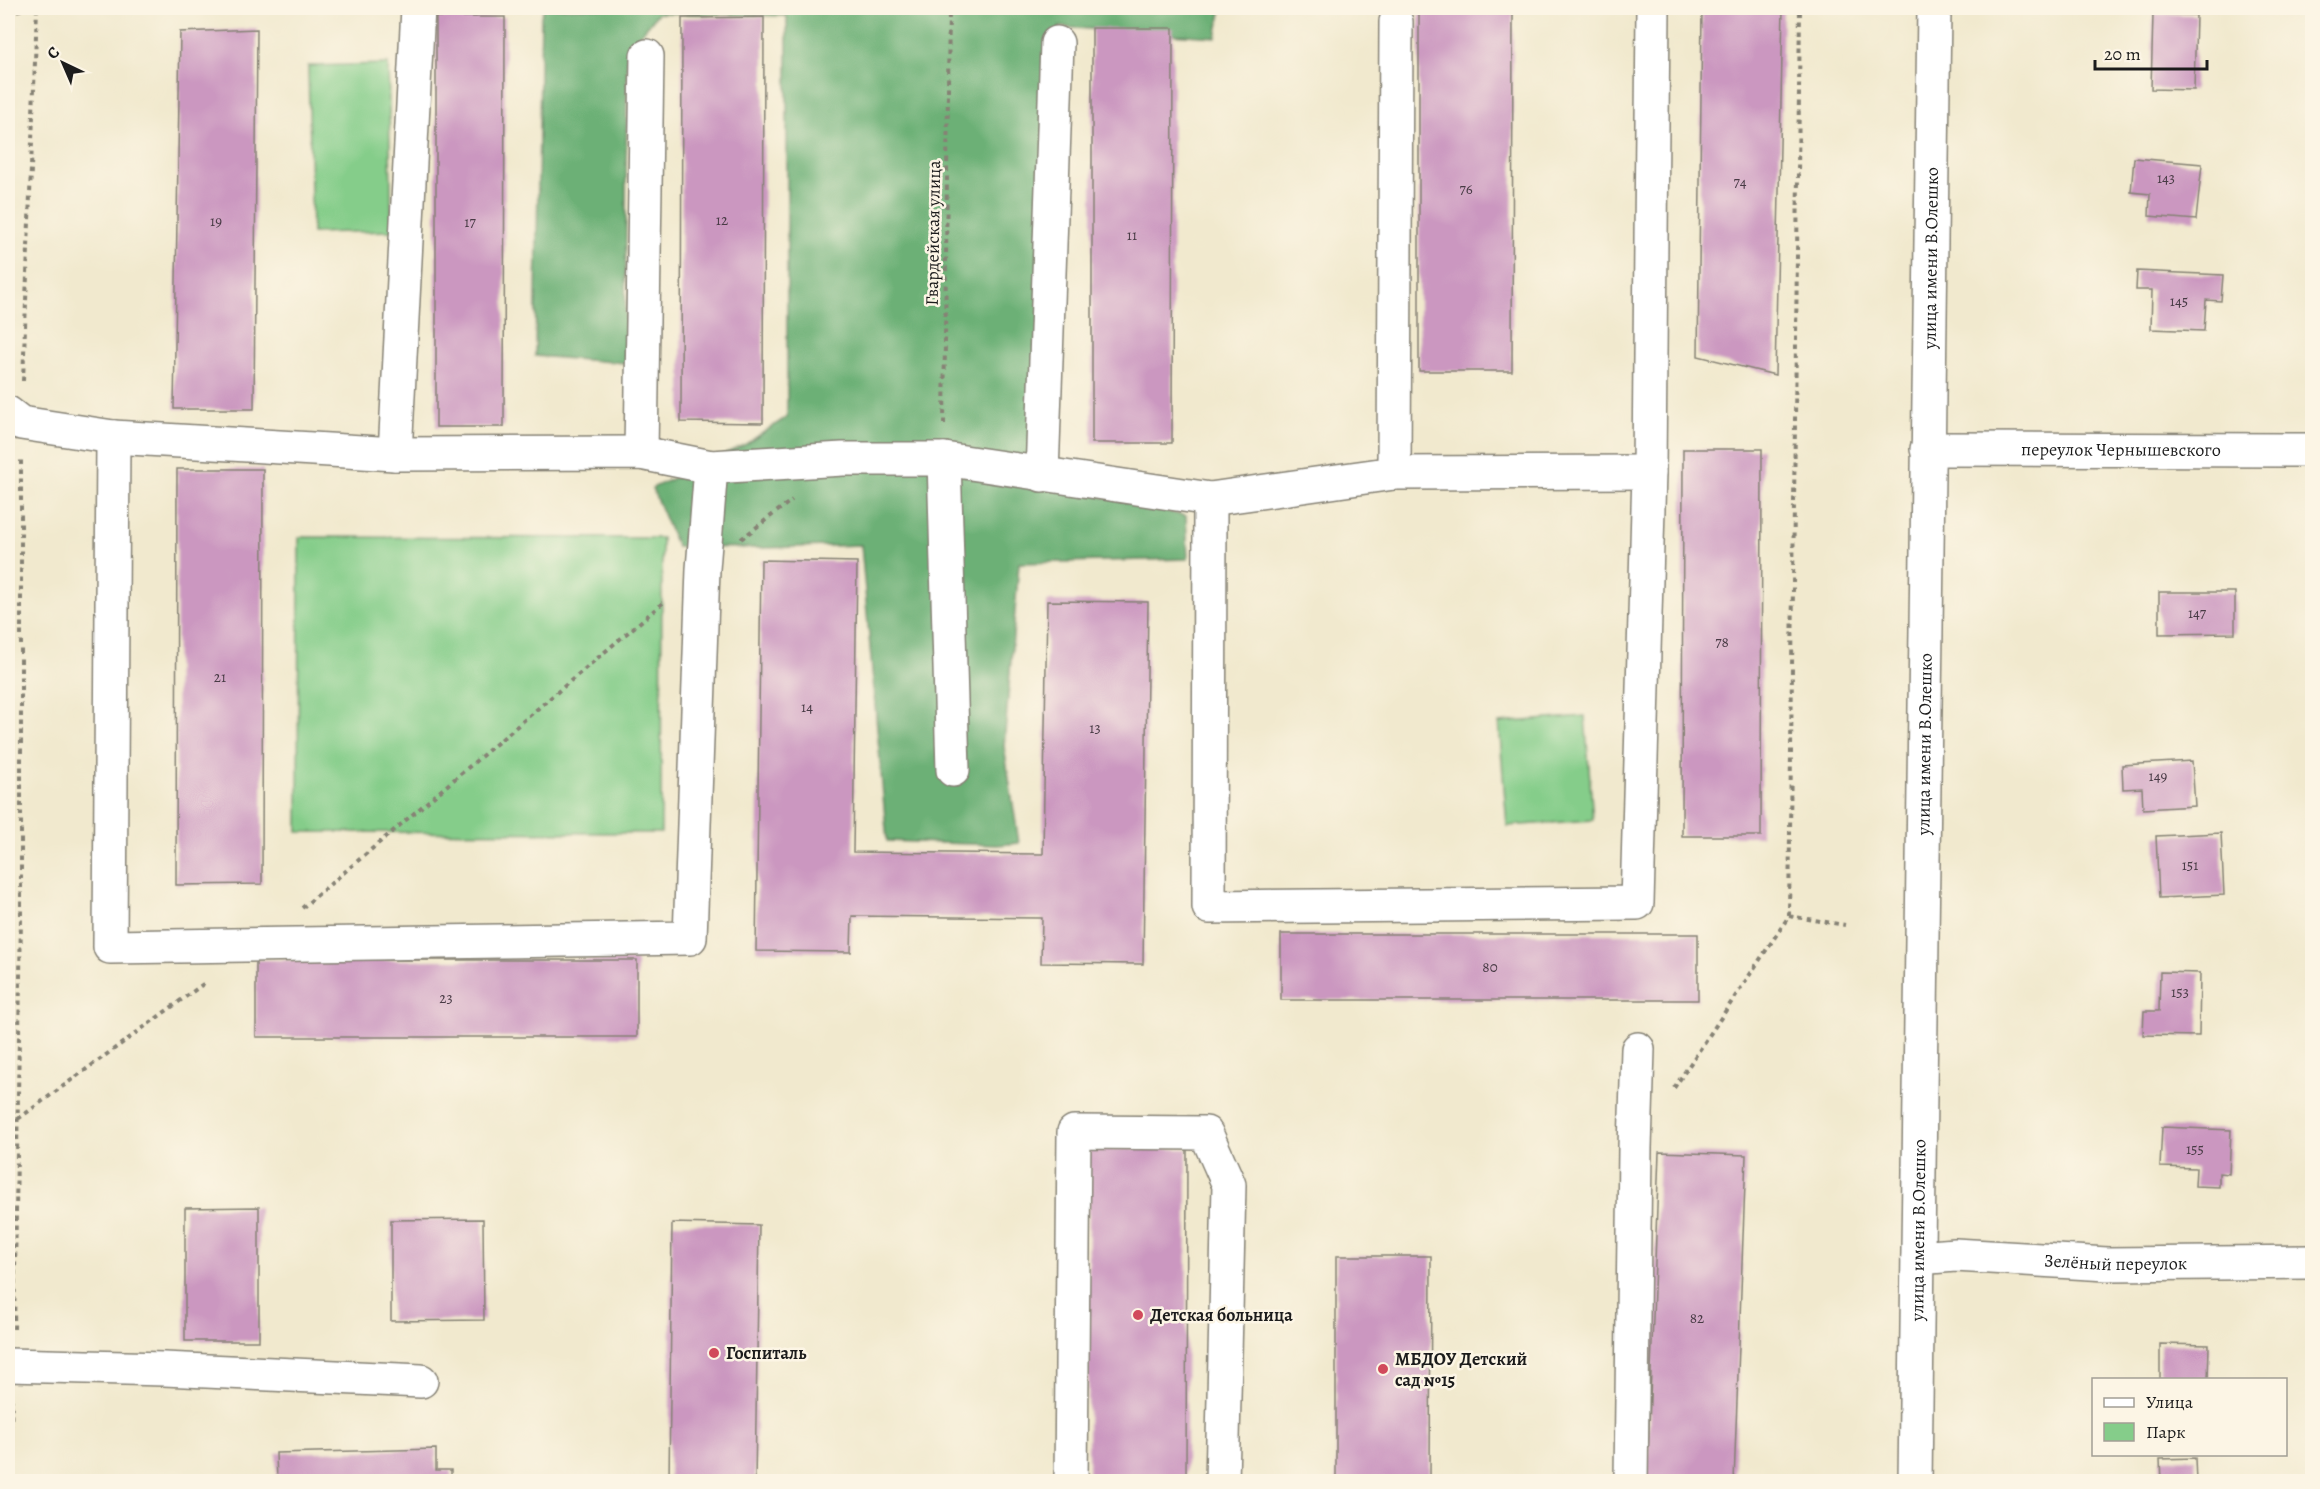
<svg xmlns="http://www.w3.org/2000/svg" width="2320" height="1489" font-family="Alegreya,serif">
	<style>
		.green { fill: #85cd8a; stroke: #507453; stroke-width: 1.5 }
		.forest { fill: #6cb076; stroke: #446649; stroke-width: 1.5 }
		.building { fill: #cb97c0 }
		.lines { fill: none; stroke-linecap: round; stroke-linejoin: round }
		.minor-casing { stroke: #868275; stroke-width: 36 }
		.path { stroke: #868275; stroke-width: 4; stroke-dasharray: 4.5 4.5; stroke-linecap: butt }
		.minor { stroke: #fff; stroke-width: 33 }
		.poi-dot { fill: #d1495b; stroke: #fcf5e5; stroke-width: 2 }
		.labels { text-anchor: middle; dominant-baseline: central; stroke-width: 5; stroke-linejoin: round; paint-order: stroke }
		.number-label { font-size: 15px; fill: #483b45 }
		.street-label { font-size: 18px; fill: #1c1c1c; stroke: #fcf5e5 }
		.poi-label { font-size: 18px; font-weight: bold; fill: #1c1c1c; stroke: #fcf5e5; text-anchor: start }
	</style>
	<rect width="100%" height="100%" fill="#fcf5e5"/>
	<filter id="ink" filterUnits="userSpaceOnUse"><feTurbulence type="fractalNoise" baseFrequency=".0167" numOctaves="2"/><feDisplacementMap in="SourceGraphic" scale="12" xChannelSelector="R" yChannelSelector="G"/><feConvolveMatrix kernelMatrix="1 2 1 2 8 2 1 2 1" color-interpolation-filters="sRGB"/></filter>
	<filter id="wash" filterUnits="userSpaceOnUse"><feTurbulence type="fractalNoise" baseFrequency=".008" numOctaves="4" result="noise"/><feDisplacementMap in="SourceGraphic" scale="24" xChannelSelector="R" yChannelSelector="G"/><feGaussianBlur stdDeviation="1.35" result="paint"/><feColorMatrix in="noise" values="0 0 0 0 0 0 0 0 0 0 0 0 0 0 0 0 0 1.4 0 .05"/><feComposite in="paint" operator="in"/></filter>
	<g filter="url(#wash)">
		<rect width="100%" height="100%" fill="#f1e9ce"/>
		<path class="green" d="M388,64l4,167 -80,2 -4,-167z
			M299,537l363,1 -1,295 -363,-1z
			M1585,716l8,104 -86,6 -8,-103z"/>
		<path class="forest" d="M544,8h678l-6,29 -157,-10 -24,424 11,33 140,32 2,43 -169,4 -15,183 15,97 -22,2 -110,-4 -26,-296 -97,3 -87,-1 -25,-59 94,-44 41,-27v-401l-129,-3 -31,38 -2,312 -90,-7 6,-340z"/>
		<g id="blocks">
			<path class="building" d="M1419,8h94l-1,363h-93z
				M1702,8h81l-8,367 -77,-19z
				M2153,14l43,1 -2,75 -43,-1z
				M436,17h69l-1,410h-68z
				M764,17l-1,406 -82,-1 1,-404z
				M1092,28h81l-1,415h-80z
				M257,29l-3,380h-80l6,-377z
				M2134,158l68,6 -6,56 -47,-4 1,-22 -19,-2z
				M2137,271l86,4 -2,26 -15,-1 -2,31 -53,-2 1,-39h-16z
				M1683,449h79l-1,387h-79z
				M177,469h86l-1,415 -86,1z
				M761,560l96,2 -4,290 190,2 4,-253 101,1 -5,362 -102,-1 1,-45 -190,-2 -1,36 -95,-1z
				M2159,592h76v41l-76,1z
				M2192,761l3,45 -52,3 -1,-21 -19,1 -1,-24z
				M2221,833l3,62 -65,3 -3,-62z
				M1281,934h417v66h-417z
				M256,960h381v77h-381z
				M2160,972l40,1 -1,63 -56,-1 1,-24h15z
				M2162,1127l69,3 -2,44 -10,-1v14l-24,-1 1,-18 -36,-1z
				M1089,1149h98l-1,333h-98z
				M1659,1152l87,3 -12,327h-87z
				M259,1207v134h-74v-133z
				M483,1219l1,101 -93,1v-101z
				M672,1223l87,2 -4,257h-86z
				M1336,1256h95l-1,226h-94z
				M2160,1344l49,1 -1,35h-48z
				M436,1449v21h15v12h-174l-1,-29z
				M2195,1458l1,24h-35l-1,-23z"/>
		</g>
	</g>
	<g filter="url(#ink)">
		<use href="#blocks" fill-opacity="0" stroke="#868275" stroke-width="1.5"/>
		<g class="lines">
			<defs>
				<g id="minor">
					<path d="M8,413l13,10 92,14 282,17 246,-1 70,14 132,-8h101l266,40 -1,408 428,-4 12,-431 4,-464"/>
					<path d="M113,437l-3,510 580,-9 13,-369 8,-102"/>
					<path id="s1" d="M1927,449l385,1"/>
					<path d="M641,453l6,-397"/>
					<path d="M395,454l23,-446"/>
					<path d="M944,459l9,311"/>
					<path d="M1394,473l2,-451"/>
					<path d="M1042,475l15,-432"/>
					<path d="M1210,499l184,-26 255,-1"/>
					<path id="s2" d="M1918,1258l37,-3 152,9 205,-2"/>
					<path d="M8,1365l156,4 257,12"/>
					<path d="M1071,1482l3,-350 132,1 23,52 -7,297"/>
					<path d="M1631,1482l4,-334 3,-99"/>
					<path id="s3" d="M1915,1482l19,-1474"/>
				</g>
			</defs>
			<use href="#minor" class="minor-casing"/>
			<path class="path" d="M8,12l24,-4
				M23,381l14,-373
				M944,424l5,-416
				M741,539l51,-39
				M302,908l363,-307
				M1789,916l56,9
				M1674,1088l115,-172 11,-908
				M18,1119l188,-137
				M14,1329l7,-411v-460
				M9,1482l3,-82"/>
			<use href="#minor" class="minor"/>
		</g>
	</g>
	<g class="poi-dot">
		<circle cx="1138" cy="1315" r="6"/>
		<circle cx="714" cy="1353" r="6"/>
		<circle cx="1383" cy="1369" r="6"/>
	</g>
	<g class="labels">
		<g class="number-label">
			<text x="2166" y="178">143</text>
			<text x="1740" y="182">74</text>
			<text x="1466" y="189">76</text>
			<text x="722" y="220">12</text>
			<text x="216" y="221">19</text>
			<text x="470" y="222">17</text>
			<text x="1132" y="235">11</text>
			<text x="2179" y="301">145</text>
			<text x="2197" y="613">147</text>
			<text x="1722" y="642">78</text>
			<text x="220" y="677">21</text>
			<text x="807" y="707">14</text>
			<text x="1095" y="728">13</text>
			<text x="2158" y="776">149</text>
			<text x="2190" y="865">151</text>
			<text x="1490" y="967">80</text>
			<text x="2180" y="992">153</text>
			<text x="446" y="998">23</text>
			<text x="2195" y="1149">155</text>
			<text x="1697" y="1318">82</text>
		</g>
		<g class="street-label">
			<text transform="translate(933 233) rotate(-89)">Гвардейская улица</text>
			<text stroke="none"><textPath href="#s3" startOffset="1224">улица имени В.Олешко</textPath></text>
			<text stroke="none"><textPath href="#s1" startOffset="194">переулок Чернышевского</textPath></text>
			<text stroke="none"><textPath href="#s3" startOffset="738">улица имени В.Олешко</textPath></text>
			<text stroke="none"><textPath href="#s3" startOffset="252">улица имени В.Олешко</textPath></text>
			<text stroke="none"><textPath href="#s2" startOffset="198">Зелёный переулок</textPath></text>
		</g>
		<g class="poi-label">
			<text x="1150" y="1315">Детская больница</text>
			<text x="726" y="1353">Госпиталь</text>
			<text x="1395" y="1359">МБДОУ Детский<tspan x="1395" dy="21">сад №15</tspan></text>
		</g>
	</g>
	<rect width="2320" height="1489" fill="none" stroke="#fcf5e5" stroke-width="30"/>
	<rect x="2092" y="1378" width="195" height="78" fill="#fcf5e5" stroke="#a29e95" stroke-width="1.5"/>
	<rect x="2104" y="1398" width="30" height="9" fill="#ffffff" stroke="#a29e95" stroke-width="1.5"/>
	<text x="2146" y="1408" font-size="18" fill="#1c1c1c">Улица</text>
	<rect x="2104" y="1423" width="30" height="18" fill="#85cd8a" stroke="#a29e95" stroke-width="1.5"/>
	<text x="2146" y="1438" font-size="18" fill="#1c1c1c">Парк</text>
	<g transform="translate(63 63) rotate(316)" stroke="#fcf5e5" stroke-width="4.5" paint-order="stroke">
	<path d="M0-4.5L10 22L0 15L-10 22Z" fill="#1c1c1c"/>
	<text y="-9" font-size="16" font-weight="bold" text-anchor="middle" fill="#1c1c1c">С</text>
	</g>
	<path d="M2095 60v9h112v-9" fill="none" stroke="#1c1c1c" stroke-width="3"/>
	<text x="2104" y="60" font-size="18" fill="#1c1c1c" stroke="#fcf5e5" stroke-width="4.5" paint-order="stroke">20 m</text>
</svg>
